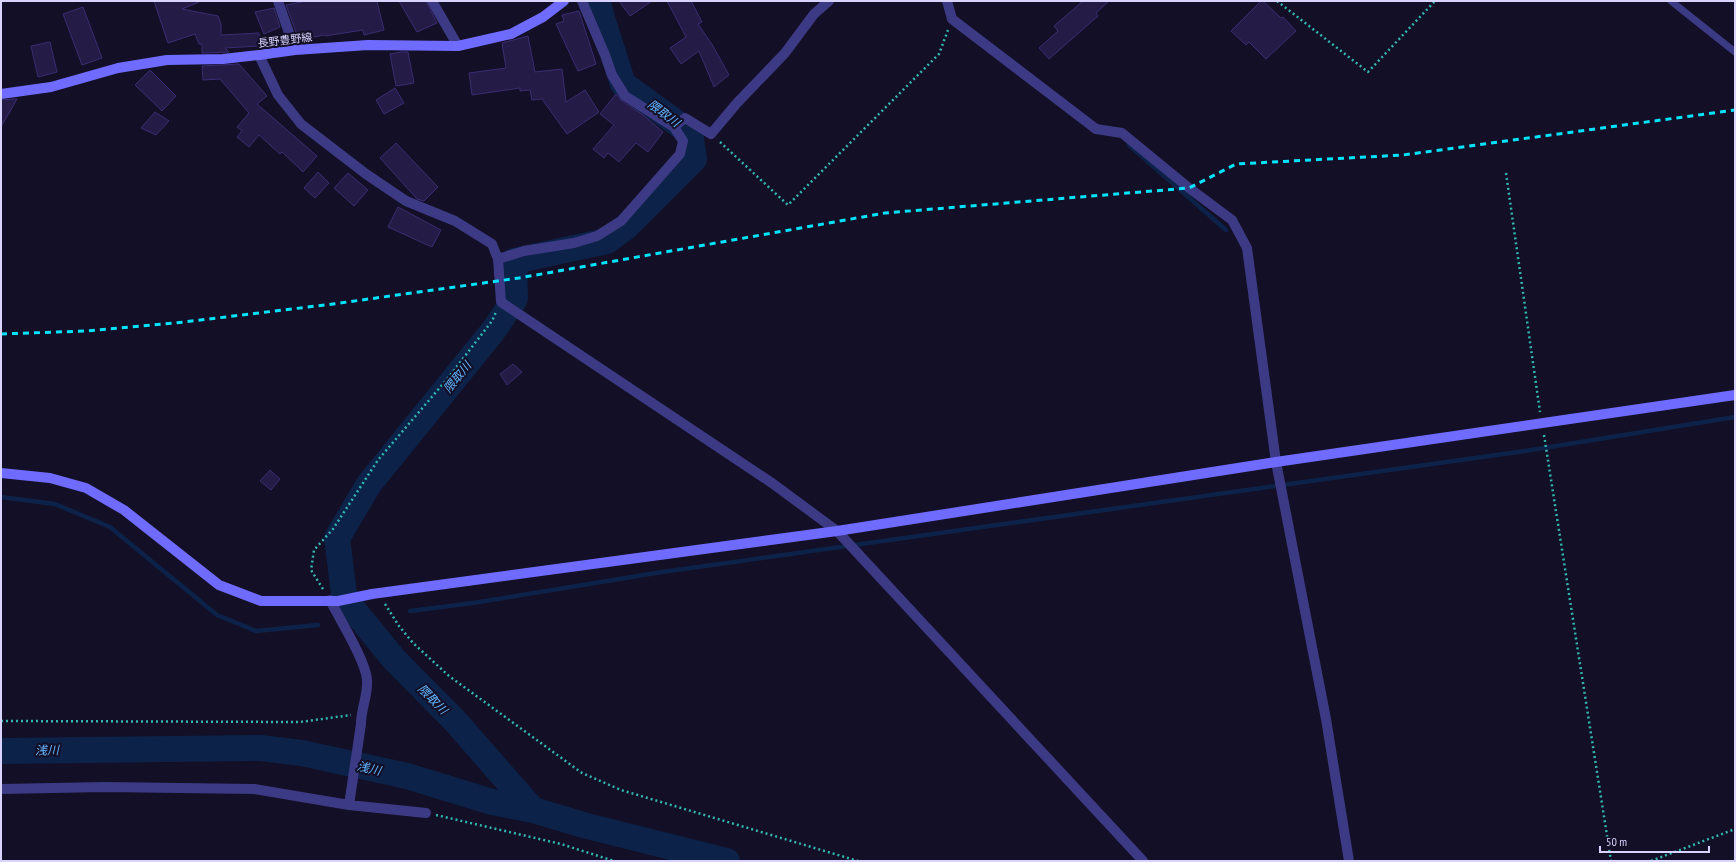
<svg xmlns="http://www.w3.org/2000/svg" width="1736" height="862" font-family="'PT Sans Narrow','Noto Sans JP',sans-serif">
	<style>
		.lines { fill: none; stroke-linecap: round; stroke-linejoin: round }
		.stream { stroke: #0c2248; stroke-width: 4.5 }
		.river { stroke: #0c2248; stroke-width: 26 }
		.building { fill: #241b47; stroke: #3b2d73 }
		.path { stroke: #2fb8b0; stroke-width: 2.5; stroke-dasharray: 2 3; stroke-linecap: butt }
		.lane { stroke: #3d3a85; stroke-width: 7 }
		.street { stroke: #3d3a85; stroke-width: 10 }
		.secondary { stroke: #6f6bff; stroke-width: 10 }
		.rail { stroke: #00e5ff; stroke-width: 3; stroke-dasharray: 6 5; stroke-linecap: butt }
		.labels { text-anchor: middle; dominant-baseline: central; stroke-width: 4; stroke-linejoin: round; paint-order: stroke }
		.street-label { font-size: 11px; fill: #d9d4ff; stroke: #130f26 }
		.water-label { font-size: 12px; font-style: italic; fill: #62b6ff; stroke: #130f26 }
	</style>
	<rect width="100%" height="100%" fill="#130f26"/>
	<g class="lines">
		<path class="stream" d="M1129,145l97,85
			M1,497l54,7 55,23 107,88 39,16 62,-6
			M410,611l63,-8 189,-31 863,-121 210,-34"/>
		<path class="river" d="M1,751l259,-3 42,5 105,23 85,26 41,8 54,16 140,35
			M533,810l-77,-88 -63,-64 -40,-49 -9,-15 -7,-56 32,-54 124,-153 22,-32 -1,-38 93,-20 19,-14 68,-68 -3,-20 -6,-10 -62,-45 -22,-69 -3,-14"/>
	</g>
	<path class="building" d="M154,1h45v1l-17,7 36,7 3,8v11l38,-2 1,13 -35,2 4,4 -27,1v-9h-3l-4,-10 -27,9z
		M306,1h71l7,29 -20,5 -1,-5 -38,6 -1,-1 -25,5 -13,-35z
		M399,1h27l11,22 -20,9z
		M619,1h33l-22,15z
		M667,1h24l11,21 -4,2 15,22 16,29 -15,12 -15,-36 -18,13 -11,-16 16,-11z
		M1083,1h26l-13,12 2,3 -49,43 -10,-11 19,-17 -4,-5z
		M1261,1h2l18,17 2,-1 13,14 -30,28 -17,-17 -3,3 -15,-14z
		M83,7l19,51 -20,7 -19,-51z
		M274,8l6,19 -16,7 -9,-22z
		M579,11l17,53 -18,7 -22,-47 8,-3 -2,-6z
		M528,36l7,36 27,-3 4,33 19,-12 14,22 -32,22 -25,-35 -10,1 -2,-10 -10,1v-3l-48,7 -3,-22 37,-5 -4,-25z
		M50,42l7,30 -19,5 -7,-31z
		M400,52h8l6,31 -18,3 -6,-32z
		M239,64l28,32 -10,8 60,52 -14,16 -21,-20 -2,2 -21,-19 -10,12 -12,-10 5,-6 -5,-4 12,-14 -29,-34 -17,1 -1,-14z
		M150,70l26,26 -14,15 -27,-26z
		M395,88l9,15 -20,11 -8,-14z
		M616,94l6,7 20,13 21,18 -15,20 -12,-9 -17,19 -11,-9 -4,5 -11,-9 21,-24 -14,-11z
		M12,99h5l-16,28v-27z
		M155,112l14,9 -13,14 -15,-7z
		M396,143l42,44 -14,14 -7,-2 -37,-41z
		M318,172l11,11 -14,15 -11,-10z
		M348,173l20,17 -14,16 -20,-18z
		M398,207l43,23 -9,17 -44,-20z
		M513,364l9,8 -15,13 -7,-11z
		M270,470l10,9 -9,11 -11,-9z"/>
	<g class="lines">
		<path class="path" d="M1277,1l91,71 67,-71
			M720,142l68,63 151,-151 9,-24
			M1506,173l34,239
			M1544,435l67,426
			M323,589l-12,-19 3,-20 19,-21 45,-69 70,-82 44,-57 4,-9
			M385,604l14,22 14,17 36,33 133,97 39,17 237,71
			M1,721l299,1 51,-7
			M436,815l125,29 53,17
			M1651,861l84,-32"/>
		<path class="lane" d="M1671,1l64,51"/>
		<path class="street" d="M278,1l17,49
			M432,1l26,45
			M582,1l23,54 7,20 13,21 49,31
			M947,1l5,18 144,110 26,4 67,55 43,32 15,28 29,214 50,257 23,142
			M259,55l19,40 23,29 65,50 40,27 49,20 37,23 6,15 3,43 271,181 65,48 306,330
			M498,259l26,-8 50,-8 23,-7 24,-15 59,-67 3,-13 -9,-14 11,-9 26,16 26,-31 48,-50 29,-39 15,-13
			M330,600c9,18 37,63 37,81 1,14 -6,28 -6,43l-12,81
			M1,789l104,-2 149,2 95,16 77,8"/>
		<path class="secondary" d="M1,94l50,-7 67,-19 49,-8 56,-1 36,-4 36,-5 73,-5 90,1 53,-12 32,-17 21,-16
			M1,473l49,5 36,10 38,22 95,75 42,16h77l34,-7 465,-63 439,-69 459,-67"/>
		<path class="rail" d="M1,334l85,-3 98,-9 149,-18 186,-26 366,-65 304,-25 47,-24 167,-9 332,-45"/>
	</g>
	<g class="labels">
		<g class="street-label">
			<text transform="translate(285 40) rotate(-7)">長野豊野線</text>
		</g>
		<g class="water-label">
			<text transform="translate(664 113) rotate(36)">隈取川</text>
			<text transform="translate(457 377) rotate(-51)">隈取川</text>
			<text transform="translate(433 699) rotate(45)">隈取川</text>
			<text transform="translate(47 750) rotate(-1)">浅川</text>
			<text transform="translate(369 768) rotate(13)">浅川</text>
		</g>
	</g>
	<rect width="1736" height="862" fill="none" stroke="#d9d4ff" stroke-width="4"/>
	<path d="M1600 846v6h109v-6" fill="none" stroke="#d9d4ff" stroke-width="2"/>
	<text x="1606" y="846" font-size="12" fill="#d9d4ff" stroke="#130f26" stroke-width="3" paint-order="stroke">50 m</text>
</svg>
